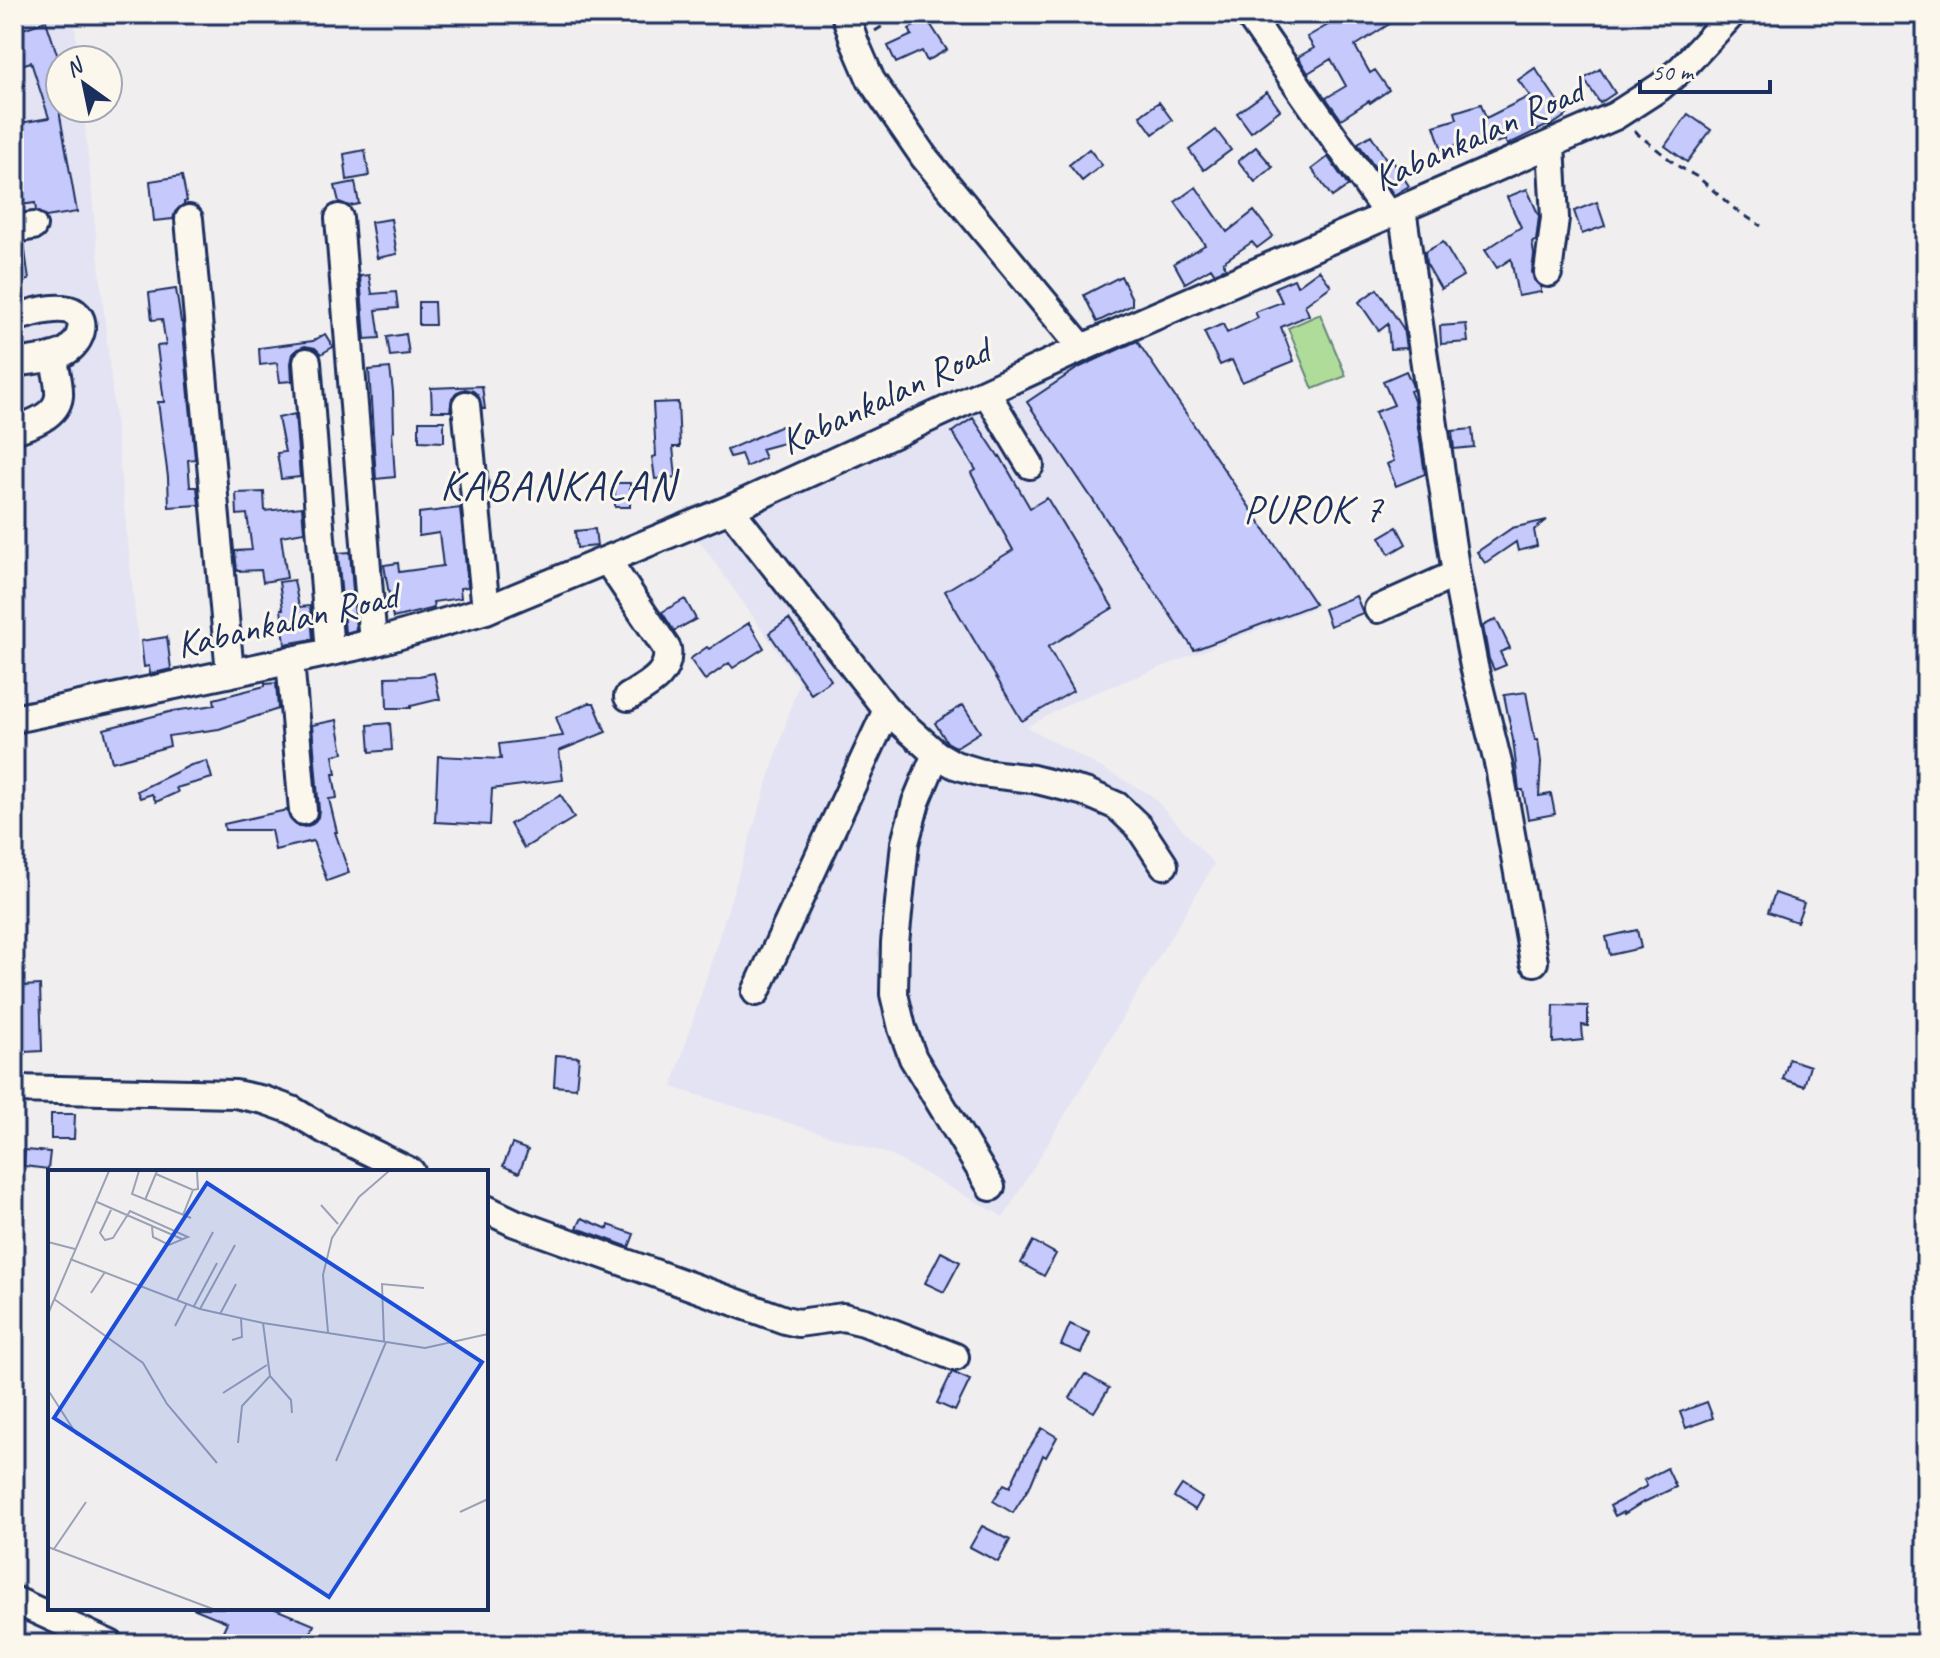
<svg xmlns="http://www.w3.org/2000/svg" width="1940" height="1658" font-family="Caveat,sans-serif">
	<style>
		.built { fill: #e3e3f3 }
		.green { fill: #b0dc9a; stroke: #66867c; stroke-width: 2 }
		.building { fill: #c6c9fb; stroke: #1b2f5e; stroke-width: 2 }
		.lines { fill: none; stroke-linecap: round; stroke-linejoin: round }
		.minor-casing { stroke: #1b2f5e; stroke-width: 32 }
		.path { stroke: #1b2f5e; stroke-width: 3; stroke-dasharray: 8 6; stroke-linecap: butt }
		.minor { stroke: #fbf7ec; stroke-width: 26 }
		.labels { text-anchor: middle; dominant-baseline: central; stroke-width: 6; stroke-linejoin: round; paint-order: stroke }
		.street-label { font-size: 38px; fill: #1b2f5e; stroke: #fbf7ec }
		.neighbourhood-label { font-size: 40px; letter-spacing: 2px; fill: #1b2f5e; stroke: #fbf7ec }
		.quarter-label { font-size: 42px; letter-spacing: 2px; fill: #1b2f5e; stroke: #fbf7ec }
		.inset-road { fill: none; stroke: #9ba2b5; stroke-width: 2 }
		.view { fill: #1d4ed8; fill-opacity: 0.15; stroke: #1d4ed8; stroke-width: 4 }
		.inset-edge { fill: none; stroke: #1b2f5e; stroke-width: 4 }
	</style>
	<rect width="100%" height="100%" fill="#f0eeef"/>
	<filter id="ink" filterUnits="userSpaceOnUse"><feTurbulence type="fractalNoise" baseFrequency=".0125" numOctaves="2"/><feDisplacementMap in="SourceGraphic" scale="16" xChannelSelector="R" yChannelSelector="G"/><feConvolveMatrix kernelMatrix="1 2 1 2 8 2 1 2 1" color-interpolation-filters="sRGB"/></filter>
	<g filter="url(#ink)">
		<path class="built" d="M14,14h60l4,46h-18v48h23l59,573 -128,29z
			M1131,331l188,275 -243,94 -49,27 124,68 63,69 -210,353 -115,-63 -217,-67 127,-405 -105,-149z"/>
		<path class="green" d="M1320,314l26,62 -33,13 -25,-61z"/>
		<path class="building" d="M1357,14h48l-50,32 15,27 5,-3 14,20 -19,13 -1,-2 -28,18 -15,-21 20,-12 -15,-27 -23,14 -10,-16 16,-9 -7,-11 35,-20 3,5z
			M927,19l20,31 -20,11 -5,-10 -26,12 -8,-17 24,-11 -3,-6z
			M46,21l14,42v53l17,96 -31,5 -10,-6 -1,-8 -21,3v-82l35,-6 -18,-56 -17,5v-35z
			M1535,68l32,47 -18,12 -1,-2 -41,20 -2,-5 -37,12 -3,-10 -23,8 -8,-24 23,-7 -2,-7 26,-8 5,14 44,-22 -12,-16z
			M1600,69l15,24 -15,10 -16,-24z
			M1267,92l13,18 -29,22 -14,-19z
			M1159,102l13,18 -19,14 -13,-18z
			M1688,114l23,16 -24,32 -22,-16z
			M1216,130l15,20 -27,20 -15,-20z
			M1371,135l15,24 4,-2 19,29 -15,9 -36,-52z
			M1256,147l17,20 -18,15 -17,-21z
			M1089,149l13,16 -20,16 -13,-16z
			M365,150l4,26 -22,4 -3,-26z
			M1328,157l20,29 -16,11 -20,-28z
			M182,176l5,25 -3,1v2l-9,8 -2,7 -19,2 -4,-40z
			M355,182l4,22 -10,2 -10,-4 -4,-16z
			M1196,187l31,45 27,-21 19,25 -16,12 -5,-6 -29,20 3,6 -2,1 -10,4 -3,-5 -26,15 -11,-20 31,-18 -30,-43z
			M1527,189l12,27 -3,25 -4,1 2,12 -2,18 2,8 7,7v5l-23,4 -7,-37 -14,9 -12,-18 36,-23 -14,-30z
			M1597,202l8,24 -23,8 -8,-23z
			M391,219l6,35 -20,4 -6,-36z
			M1443,242l20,34 -22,13 -15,-26 -1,-11z
			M24,244l5,36 -15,2v-37z
			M1319,270l12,16 -26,19 4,10 -28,12 13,34 -52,21 -10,-22 -12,5 -16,-33 19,-8 4,9 31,-15 -3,-6 27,-10 -7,-15 19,-8 3,7z
			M369,275l3,19 24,-2 2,16 -22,2 4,28 -15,1 -5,-63z
			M1121,276l11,23v6l-35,17 -13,-27z
			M176,289l5,33h1l13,137 -7,1 2,27h7l2,18 -30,2 -1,-30 -10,-75h6l-7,-56 9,-1 -4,-26 -10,1 -3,-27z
			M1377,289l26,39 3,20 -16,1 -2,-25 -9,7 -20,-29z
			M419,302h15l1,23h-16z
			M1466,324l2,18 -27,2 -1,-18z
			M325,334l8,13 -12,7 -6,-6 -10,-2 -8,3 -4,5 -2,9 1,18 -12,1 -3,-19 -17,2 -1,-17 54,-7z
			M406,334l3,20 -19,2 -3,-19z
			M1137,341l178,263 -121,46 -167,-248 51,-34z
			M390,368l3,24 1,39 -2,1 3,45 -19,2 -7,-109z
			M1406,371l6,13 1,6 -3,1 4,10 11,73 -29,12 -9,-22 7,-3 -19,-49 19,-7 -11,-24z
			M482,386l3,23h-3l-4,-14 -5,-4 -8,-2 -8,3 -5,6 -2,13h-18l-1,-23z
			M678,402l2,45h-7l3,30 -21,2 -3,-22 4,-1 -3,-53z
			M295,414l5,63 -19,2 -4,-26 8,-1 -7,-34z
			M973,418l26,39 1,-1 30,52 17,-10 66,110 -65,39 25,44 -51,30 -77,-130 68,-41 -42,-77 5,-3 -24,-38z
			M419,421h25v21l-25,-1z
			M786,424l5,17 -30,8 4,9 -19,9 -5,-13 -11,3 -3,-7z
			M1472,429l2,18 -20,2 -2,-18z
			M615,483h15v24h-15z
			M264,492l1,19 37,-4 2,25 -23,4 6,42 -24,4 -2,-12 -24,1 -2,-20 17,-1 -5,-36 -10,1 -1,-22z
			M460,508l8,79 -8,1 1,10 -28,4 1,6 -41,10 -9,-53 14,-2 1,9 44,-6 -4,-33 -20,3v-23z
			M1547,520l-13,10 3,16 -19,5 -2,-9 -31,21 -8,-11 35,-24z
			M1397,527l9,17 -17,10 -9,-17z
			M595,529l2,17 -20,2 -2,-17z
			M350,552l6,78 -11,3 -7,-80z
			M294,580l5,27 11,-1 3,33 -28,5 -4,-35h2l-4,-27z
			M1356,596l7,17 -33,13 -6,-17z
			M685,599l11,20 -22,12 -12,-19z
			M789,619l42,61 -20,14 -42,-61z
			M1496,619l14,29 -10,4 6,13 -12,5 -5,-11 -6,-33z
			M749,623l15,25 -31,20 -4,-5 -24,17 -15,-21 17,-12 2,2z
			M167,637l4,32 -21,5 -1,-8 -5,1 -3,-26z
			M434,673l6,26 -29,7v2h-24l-1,-31 33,-1z
			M276,683l2,26 -59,20 -51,7 2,10 -58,16 -8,-33 69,-18 42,-6 -1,-6 51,-13v-2z
			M1526,692l9,48h3l3,22 -2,34 12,-2 4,20 -27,5 -5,-29h-4l-6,-50 -9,-45z
			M589,703h5l12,29 -47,19 4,29 -71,9 -2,36 -55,-3 3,-66 63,3 -2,-15 64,-8 -7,-19z
			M963,705l17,27 -24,15 -9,-5 -12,-19z
			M337,720l6,33 -10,2 3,19h-3l4,24 -8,1 8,33h-2l14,41 -22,8 -14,-40 -38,9 -4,-20h-46l-1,-6 63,-14 3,9 6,6 9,2 8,-3 5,-7 1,-7 -7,-85z
			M390,723l2,27 -22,2 -2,-27z
			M207,761l5,17 -36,10 2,4 -22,10 -4,-8 -12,4 -3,-7 54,-26z
			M561,795l13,23 -50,30 -14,-24z
			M1775,893l29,10 -7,19 -29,-10z
			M1637,930l4,18 -31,7 -4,-18z
			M40,985l2,66 -18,1 -2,-66z
			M1554,1005l34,1v20l-6,-1 1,15 -30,3z
			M556,1055l23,2 -3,31 -22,-2z
			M1789,1059l21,7 -6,20 -21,-7z
			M51,1114h24l-1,25h-23z
			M512,1144l16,6 -9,23 -16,-7z
			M25,1150l25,2 -2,17 -24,-3z
			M582,1218l26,11 1,-4 25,9 -5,13 -52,-19z
			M1033,1241l23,13 -12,22 -23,-13z
			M941,1252l19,10 -16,30 -19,-9z
			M1070,1324l20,9 -9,20 -20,-8z
			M952,1372l18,8 -15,31 -18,-8z
			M1085,1374l24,14 -15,24 -24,-14z
			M1707,1402l6,16 -27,10 -6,-16z
			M1042,1428l15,9 -11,20 -3,-2 -12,29 -18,29 -20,-12 11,-17 6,3 15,-32z
			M1667,1468l9,19 -36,17 -16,10 -1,-2 -8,4 -5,-10 37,-20 -3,-6z
			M1182,1485l20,13 -7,12 -21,-13z
			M982,1526l28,14 -12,22 -28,-15z
			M193,1608h80l41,17 -8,19h-89l10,-22z"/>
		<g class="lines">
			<defs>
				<path id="minor" d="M845,14l10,29 16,37 53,77 158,191
					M1248,14l140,201
					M1402,209l54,365 18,92 25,101 35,195
					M339,218l34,425
					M189,219l41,454
					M14,229l19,-3
					M1548,273l7,-55 -4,-73
					M14,318c15,-4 34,-11 49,-9 29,2 20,35 0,44 -14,7 -33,7 -49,10
					M307,362l23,290
					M986,392l44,73
					M466,405l20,205
					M14,430c16,-5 43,-14 45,-34 1,-13 -4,-28 -6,-40
					M730,509l157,201 49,44 19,11 27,8 51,6 52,13 32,14 22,21 25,38
					M607,560l60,89c4,26 -21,37 -39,48
					M1378,609l78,-35
					M290,660l13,151
					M14,719l359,-76 113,-33 33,-14 211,-87 352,-161 533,-232 45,-29 22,-19 50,-54
					M936,754l-20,48 -11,41 -10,100 -1,51 8,34 11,30 78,129
					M756,992l131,-282
					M14,1089l221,5 29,6 28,10 33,20 86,42
					M486,1209l29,14 270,97 13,3 45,-6 21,5 91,35
					M14,1600l96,44"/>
			</defs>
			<use href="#minor" class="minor-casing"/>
			<path class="path" d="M875,31l27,-17
				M1634,131l44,35 21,12 37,32 25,16"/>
			<use href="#minor" class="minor"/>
		</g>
	</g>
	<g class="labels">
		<g class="street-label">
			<text transform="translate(1478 134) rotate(-24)">Kabankalan Road</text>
			<text transform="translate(885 396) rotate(-25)">Kabankalan Road</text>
			<text transform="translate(287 620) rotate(-13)">Kabankalan Road</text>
		</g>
		<g class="neighbourhood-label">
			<text x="1314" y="509">PUROK 7</text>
		</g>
		<g class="quarter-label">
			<text x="558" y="485">KABANKALAN</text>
		</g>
	</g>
	<g transform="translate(48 1170)">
		<rect width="440" height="440" fill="#f0eeef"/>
		<path class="inset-road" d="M91,1l-7,23 59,24M108,4l37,16 5,-1 -1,-18M97,30l12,-29M49,32l85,37M273,35l17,19M63,40l-11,23 5,7 8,-2 17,-27 58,26 -19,8 -16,-8 -1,-10M135,45l10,-25M0,72l27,7M22,89l130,50 63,14 162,25 63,-14M43,123l14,-21M6,129l89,64 24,41 50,59M129,130l36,-68M146,136l23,-43M152,139l35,-64M0,144l61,-143M172,144l16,-30M215,153l7,53 21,24 1,13M127,156l12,-23M280,162l-5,-57 9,-37 27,-41 30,-26M184,170l10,-3 -1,-19M336,171l-2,-57 42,4M0,220l29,45M175,223l44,-28M190,273l4,-37 28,-30M288,291l50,-119M412,342l28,-13M0,377l165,62M6,379l32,-47"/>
		<path class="view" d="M159,13l275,179 -153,235 -275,-179z"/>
		<rect width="440" height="440" class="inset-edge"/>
	</g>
	<rect width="1940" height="1658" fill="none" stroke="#fbf7ec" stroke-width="48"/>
	<rect x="24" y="24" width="1892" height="1610" fill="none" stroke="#1b2f5e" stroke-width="3" filter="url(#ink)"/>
	<g transform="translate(84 84) rotate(327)"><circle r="38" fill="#fbf7ec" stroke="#a1a7b3" stroke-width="2"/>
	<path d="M0-6L14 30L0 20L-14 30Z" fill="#1b2f5e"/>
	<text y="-12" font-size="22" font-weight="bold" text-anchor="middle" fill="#1b2f5e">N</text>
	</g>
	<path d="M1640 80v12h130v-12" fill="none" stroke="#1b2f5e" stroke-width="4"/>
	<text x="1652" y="80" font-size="24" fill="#1b2f5e" stroke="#fbf7ec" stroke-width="6" paint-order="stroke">50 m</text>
</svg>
